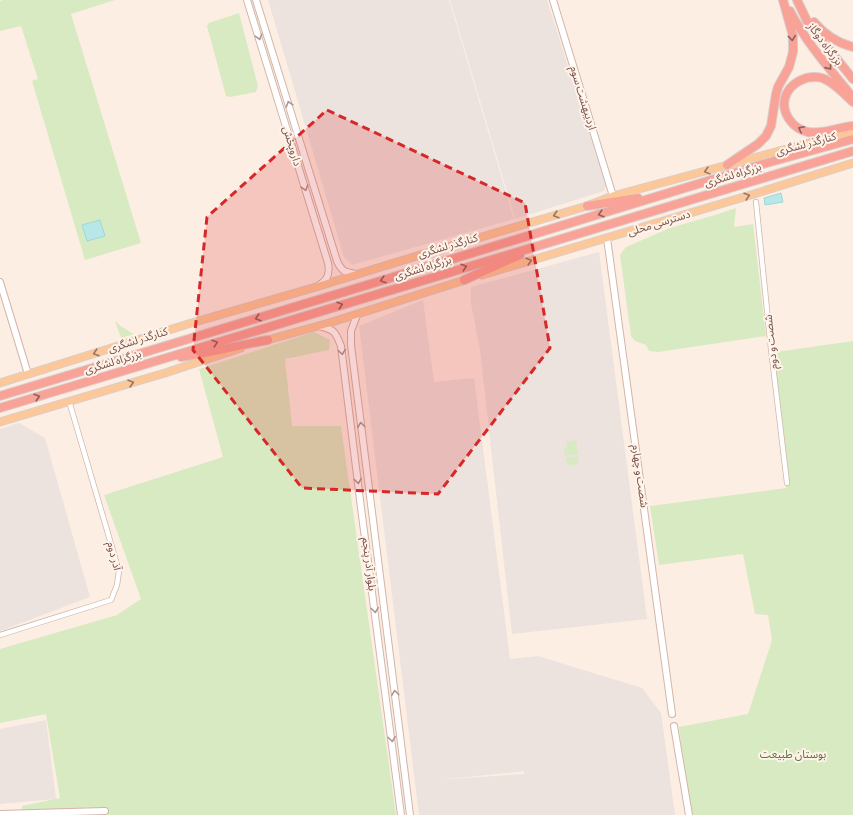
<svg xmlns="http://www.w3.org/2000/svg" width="853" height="815" font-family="'Alegreya Sans','Noto Sans Arabic',sans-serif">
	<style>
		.industrial { fill: #ece2de; fill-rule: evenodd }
		.green { fill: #d8eac1 }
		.water { fill: #b7e7e6; stroke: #9dd9d8 }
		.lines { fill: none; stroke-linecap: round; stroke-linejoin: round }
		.street-casing { stroke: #d0b6ac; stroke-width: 6 }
		.secondary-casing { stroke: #d3b5a9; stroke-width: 8 }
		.primary-casing { stroke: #d8cecc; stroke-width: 9 }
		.highway-casing { stroke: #d8cecc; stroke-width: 10 }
		.street { stroke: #fff; stroke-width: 4.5 }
		.secondary { stroke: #fff; stroke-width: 6 }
		.primary { stroke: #fdc899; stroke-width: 7 }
		.highway { stroke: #f8a298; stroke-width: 8 }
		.oneway { stroke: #ac9791 }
		.oneway2 { stroke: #8f6158 }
		.oneway3 { stroke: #9e7560 }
		.marked { fill: #d62828; fill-opacity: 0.2; stroke: #d62828; stroke-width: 3; stroke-dasharray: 8 5; stroke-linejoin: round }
		.labels { text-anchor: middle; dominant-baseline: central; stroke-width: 4; stroke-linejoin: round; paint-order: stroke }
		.street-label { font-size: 11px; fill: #755148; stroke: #fff3e9 }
		.park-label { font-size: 11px; fill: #57753d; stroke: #fff3e9 }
	</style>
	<rect width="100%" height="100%" fill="#fdeee3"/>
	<path class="industrial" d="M268,0h181l65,219 -162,46 -8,-8z
		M450,0h97l59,186 -2,5 -89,28 -9,-31z
		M599,252l48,367 -135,15 -32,-284 -9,-47v-16z
		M423,300l11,82 40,-4 36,281 28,-3 104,32 19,25 14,102h-256l-60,-489zM524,771v3l-89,6h1z
		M19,423l26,15 45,159 -90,34v-202z
		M46,720l10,79 -56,5v-75z"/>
	<path class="green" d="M3,0h112l-44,14 70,229 -56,17 -53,-179 6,-2 -17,-53 -21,5v-30z
		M239,13l19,73 -2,6 -26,5 -4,-1 -19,-70 2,-3z
		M736,208l-2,19 19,-3 13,112 -108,16 -9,-1 -3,-6 -11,-4 -4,-5 -11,-81 6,-8 44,-19 45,-13z
		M115,321l7,6 12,7 -13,4z
		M314,332l16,8 -1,10 -44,9 7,67h49l55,389h-373l-1,-9 38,-8 -14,-84 -46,9v-74l117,-34 24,-16 -37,-104 119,-38 -24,-88z
		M853,341v474h-162l-12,-88 69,-13 24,-74 -4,-25 -13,-1 -12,-60 -84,11 -9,-59 136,-18 -17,-135z
		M576,440l2,14 -13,2 -1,-8h3l-1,-6z
		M578,456l1,8 -12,2 -1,-8z"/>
	<path class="water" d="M781,193l2,9 -18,3 -1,-7z
		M100,220l5,16 -18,5 -5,-16z"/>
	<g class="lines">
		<defs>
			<path id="street" d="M756,202l15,147 16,134
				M0,635l111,-35 6,-15 2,-14 -50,-170"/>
			<path id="secondary" d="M247,0l81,263c2,10 0,17 -9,22
				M256,0l81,261c5,11 8,11 19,13
				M553,0l60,196
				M607,238l65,476
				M0,282l28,92
				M357,315l-6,16v14l59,470
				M319,326c16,4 16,5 22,20l20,162 40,307
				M674,726l15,89
				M0,814l105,-3"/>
			<path id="primary" d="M482,275l272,-81 99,-31
				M264,341l65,-18 139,-44
				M0,383l188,-59 128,-37 104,-32 167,-49 26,-10 240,-65
				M0,422l165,-49 76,-25"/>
			<path id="highway" d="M797,0l10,21 29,37 17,21
				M790,11c15,30 39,57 60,83
				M814,22c11,13 23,21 39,25
				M853,102c-9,-8 -19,-20 -31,-24 -15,-4 -33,5 -37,20 -4,15 8,31 23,34 14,3 31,-5 45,-6
				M727,165l31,-21 8,-8 5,-10 5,-32 2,-7 11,-20 4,-15v-16l-10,-36
				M587,206l51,-8
				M464,280l56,-25
				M181,357c29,-4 58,-12 87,-17
				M0,396l377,-114 386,-118 90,-25
				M0,408l853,-257"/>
		</defs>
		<use href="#street" class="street-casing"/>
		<use href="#secondary" class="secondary-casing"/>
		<use href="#primary" class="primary-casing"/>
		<use href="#highway" class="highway-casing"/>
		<use href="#street" class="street"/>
		<use href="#secondary" class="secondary"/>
		<use href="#primary" class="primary"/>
		<use href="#highway" class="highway"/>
	</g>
	<defs><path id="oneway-chevron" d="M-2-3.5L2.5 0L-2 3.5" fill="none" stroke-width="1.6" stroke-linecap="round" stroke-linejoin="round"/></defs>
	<g class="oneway">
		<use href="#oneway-chevron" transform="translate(259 37) rotate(73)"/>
		<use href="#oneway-chevron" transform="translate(289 104) rotate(-107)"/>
		<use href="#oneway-chevron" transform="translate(305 188) rotate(73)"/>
		<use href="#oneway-chevron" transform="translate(342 352) rotate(82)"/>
		<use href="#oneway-chevron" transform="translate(361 425) rotate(-97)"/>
		<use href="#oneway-chevron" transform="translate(358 481) rotate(83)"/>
		<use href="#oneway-chevron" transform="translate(375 610) rotate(83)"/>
		<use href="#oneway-chevron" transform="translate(395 693) rotate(-97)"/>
		<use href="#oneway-chevron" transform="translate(392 739) rotate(83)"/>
	</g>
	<g class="oneway2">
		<use href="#oneway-chevron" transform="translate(792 38) rotate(84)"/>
		<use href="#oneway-chevron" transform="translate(829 67) rotate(51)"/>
		<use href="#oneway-chevron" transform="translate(801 129) rotate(-153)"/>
		<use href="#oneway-chevron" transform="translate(601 214) rotate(163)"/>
		<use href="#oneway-chevron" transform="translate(464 267) rotate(-17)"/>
		<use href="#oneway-chevron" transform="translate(383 280) rotate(163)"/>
		<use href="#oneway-chevron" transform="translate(340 305) rotate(-17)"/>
		<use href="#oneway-chevron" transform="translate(258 318) rotate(163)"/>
		<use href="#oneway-chevron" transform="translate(215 343) rotate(-17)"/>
		<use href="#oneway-chevron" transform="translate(37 397) rotate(-17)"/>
	</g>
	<g class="oneway3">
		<use href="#oneway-chevron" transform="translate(707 171) rotate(165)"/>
		<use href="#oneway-chevron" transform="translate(747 196) rotate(-17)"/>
		<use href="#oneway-chevron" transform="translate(556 215) rotate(163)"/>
		<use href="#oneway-chevron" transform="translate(529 261) rotate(-17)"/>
		<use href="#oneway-chevron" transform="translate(96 353) rotate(162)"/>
		<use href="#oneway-chevron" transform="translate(131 383) rotate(-16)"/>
	</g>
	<path class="marked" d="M327,110l198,93 25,145 -112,146 -136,-6 -109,-138 14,-133z"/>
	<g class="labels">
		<g class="street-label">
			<text transform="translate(825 44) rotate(53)">بزرگراه دوگاز</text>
			<text transform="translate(583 98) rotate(73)">اردیبهشت سوم</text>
			<text transform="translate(806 144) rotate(-15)">کنارگذر لشگری</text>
			<text transform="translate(292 146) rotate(73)">داروپخش</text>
			<text transform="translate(733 175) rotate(-17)">بزرگراه لشگری</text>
			<text transform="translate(659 223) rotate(-17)">دسترسی محلی</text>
			<text transform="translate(448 246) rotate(-16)">کنارگذر لشگری</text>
			<text transform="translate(423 268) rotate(-17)">بزرگراه لشگری</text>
			<text transform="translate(138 340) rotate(-17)">کنارگذر لشگری</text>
			<text transform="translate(771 342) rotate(-96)">شصت و دوم</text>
			<text transform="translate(113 362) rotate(-17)">بزرگراه لشگری</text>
			<text transform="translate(640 476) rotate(82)">شصت و چهارم</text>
			<text transform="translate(114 556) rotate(76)">آذر دوم</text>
			<text transform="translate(369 564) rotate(83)">بلوار آذر پنجم</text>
		</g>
		<g class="park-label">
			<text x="793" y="754">بوستان طبیعت</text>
		</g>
	</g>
</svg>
